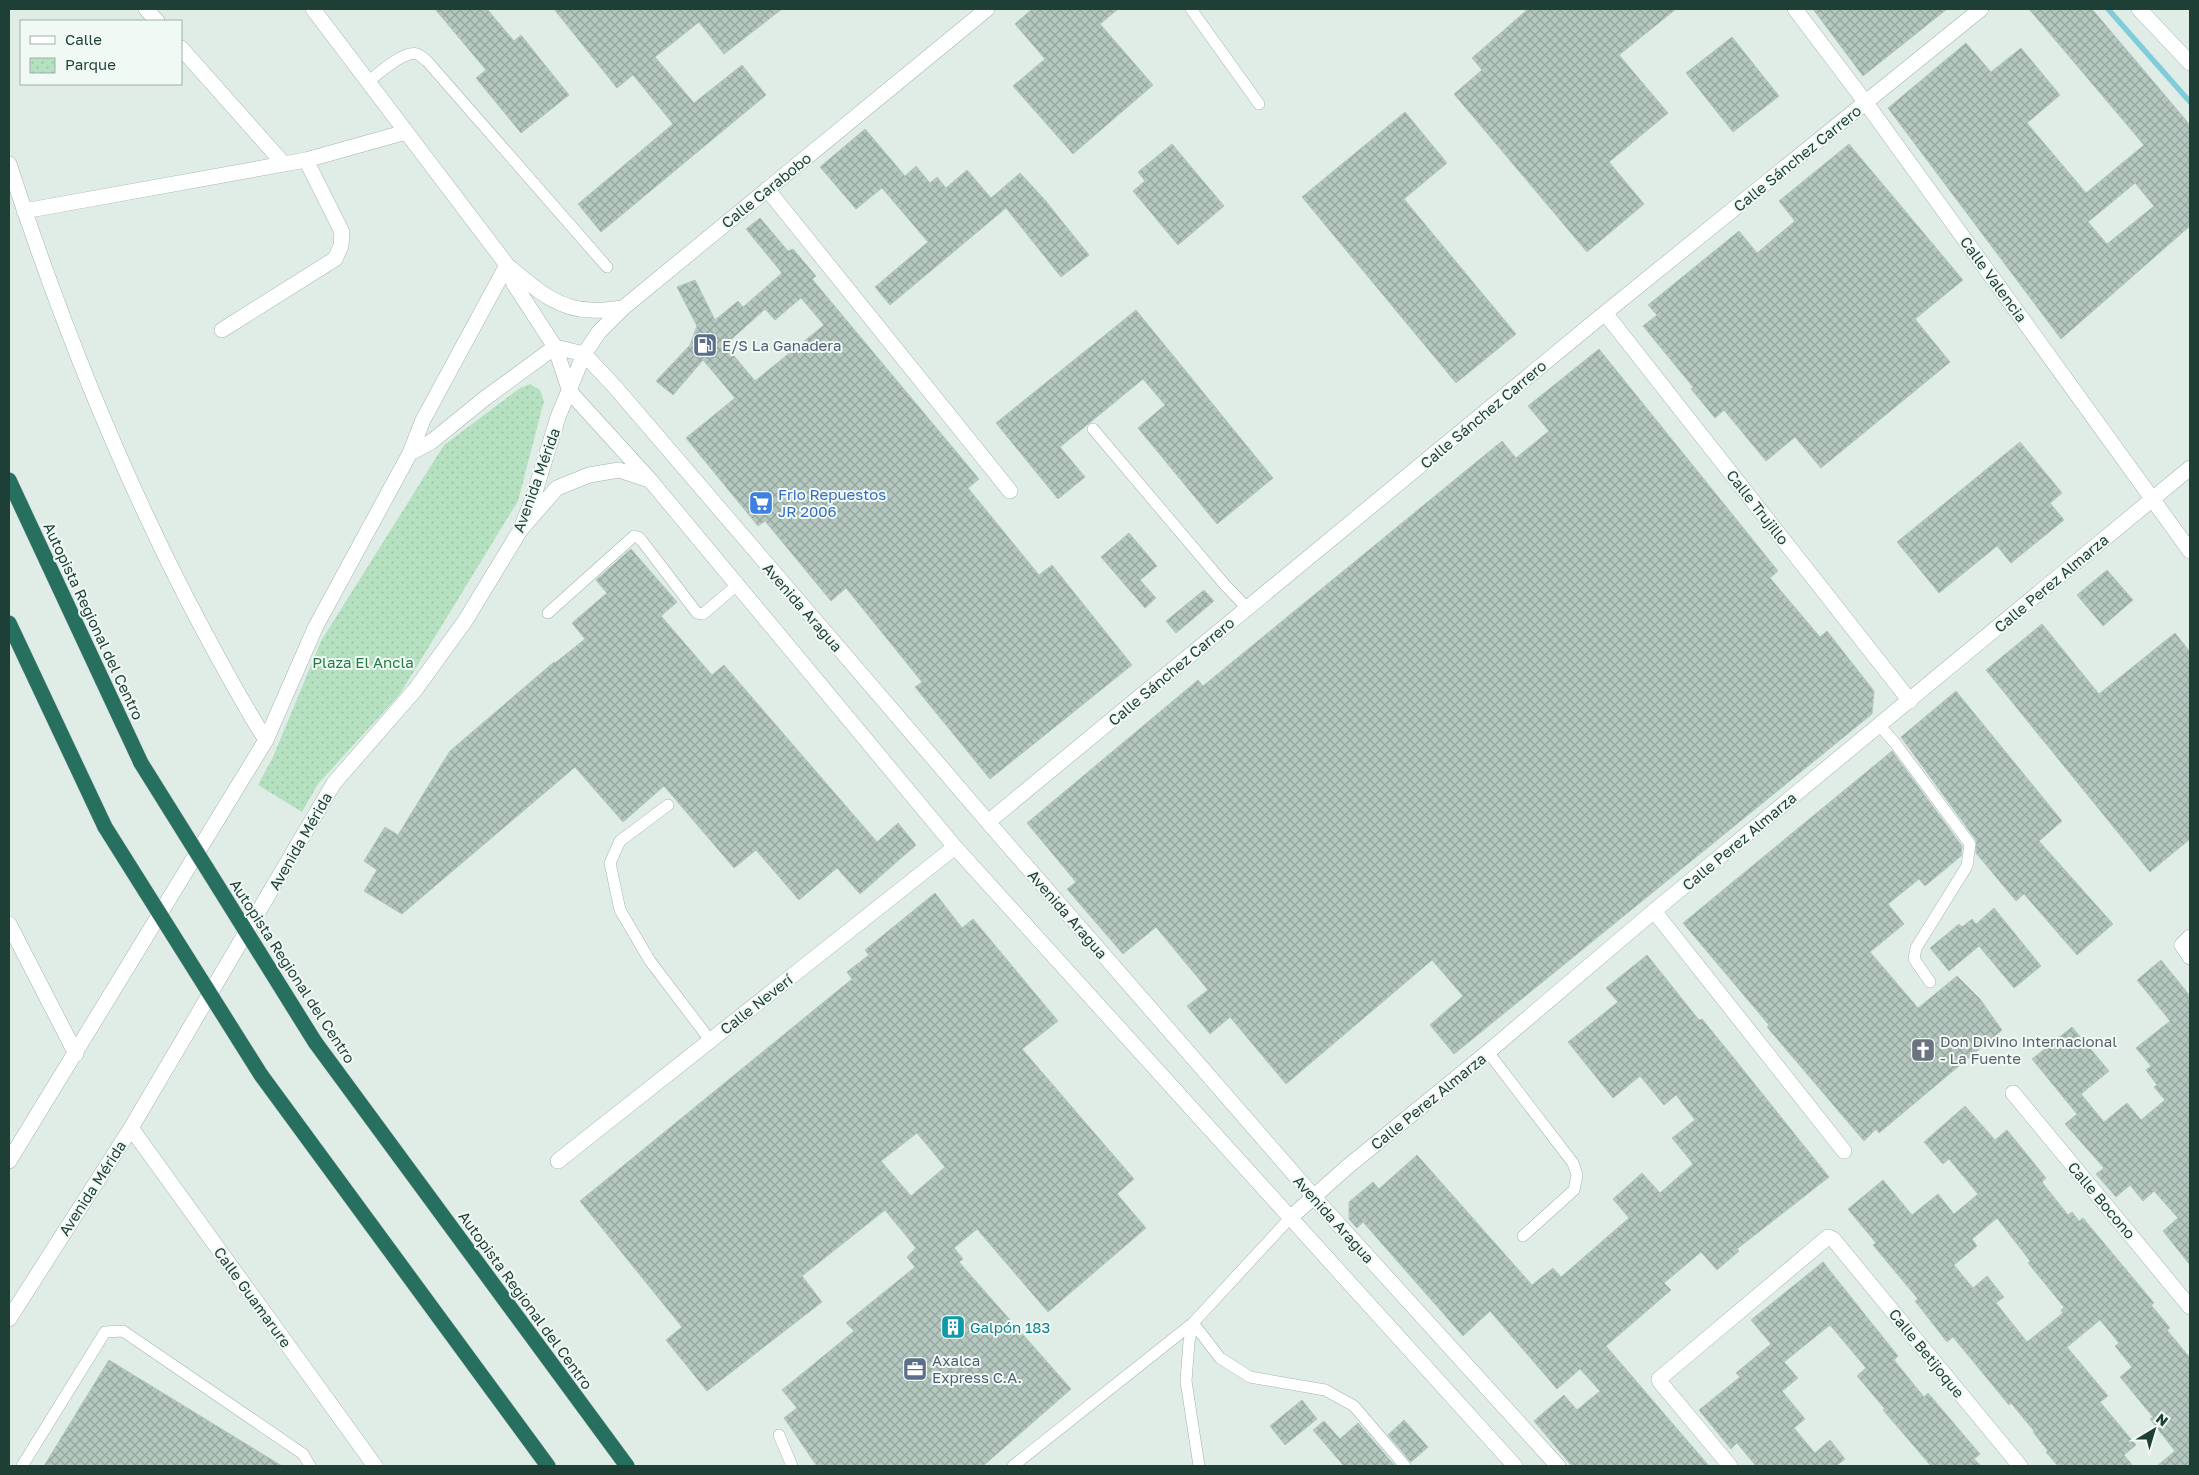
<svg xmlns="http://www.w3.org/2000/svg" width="2199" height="1475" font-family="'Golos Text',sans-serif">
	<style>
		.park { fill: url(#park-dots) }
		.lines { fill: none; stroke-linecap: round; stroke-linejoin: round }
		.stream { stroke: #81ccd9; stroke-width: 5.5 }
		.building { fill: url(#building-cross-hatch); stroke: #b1c7be; fill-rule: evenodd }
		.service-casing { stroke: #a2b5ae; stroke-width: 12 }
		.minor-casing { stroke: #a2b5ae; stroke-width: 16 }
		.tertiary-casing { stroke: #a2b5ae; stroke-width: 16 }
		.motorway-casing { stroke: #c0c9c7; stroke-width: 16 }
		.service { stroke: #fff; stroke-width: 11 }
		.minor { stroke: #fff; stroke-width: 15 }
		.tertiary { stroke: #fff; stroke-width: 15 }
		.motorway { stroke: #276f5f; stroke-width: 15 }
		.motorway-bridge-casing { stroke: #c0c9c7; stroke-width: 16; stroke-linecap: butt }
		.motorway-bridge { stroke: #276f5f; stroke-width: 15 }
		.labels { text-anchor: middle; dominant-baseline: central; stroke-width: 4; stroke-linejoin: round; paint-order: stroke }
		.street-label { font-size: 15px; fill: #1e3f36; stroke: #f1f9f5 }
		.service-label { font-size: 15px; fill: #4e5e75; stroke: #f1f9f5; text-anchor: start }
		.shop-label { font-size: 15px; fill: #366cbe; stroke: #f1f9f5; text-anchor: start }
		.park-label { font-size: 15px; fill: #247b44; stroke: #f1f9f5 }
		.worship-label { font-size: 15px; fill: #5b616d; stroke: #f1f9f5; text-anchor: start }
		.culture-label { font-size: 15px; fill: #0d838f; stroke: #f1f9f5; text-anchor: start }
	</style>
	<defs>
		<pattern id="park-dots" width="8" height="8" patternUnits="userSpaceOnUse" patternTransform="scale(1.25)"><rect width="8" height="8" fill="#b6e1c1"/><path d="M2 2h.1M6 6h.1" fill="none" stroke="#9cc2a6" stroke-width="1.8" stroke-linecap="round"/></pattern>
		<pattern id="building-cross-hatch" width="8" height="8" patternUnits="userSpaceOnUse" patternTransform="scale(1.25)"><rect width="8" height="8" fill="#b5c8c0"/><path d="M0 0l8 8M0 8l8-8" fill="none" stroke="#93a49d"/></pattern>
	</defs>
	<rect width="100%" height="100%" fill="#e0ede7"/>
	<path class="park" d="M530,384l10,6 4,11 -26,100 -118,193 -82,90 -16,28 -44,-27 15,-28 48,-116 123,-196 76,-57z"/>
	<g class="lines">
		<path class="stream" d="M2108,9l82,93"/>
	</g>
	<path class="building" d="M435,9h52l27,32 7,-6 48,60 -48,38 -45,-55 10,-8z
		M554,9h228l-58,45 -25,-32 -44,35 39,46 48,-38 24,30 -165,137 -23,-28 95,-80 -40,-49 -16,13z
		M1032,9h86l-18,15 53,61 -80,69 -60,-68 32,-27 -30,-35z
		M1528,9h148l-57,46 49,58 -59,49 35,42 -57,48 -133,-158 28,-24 -10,-12z
		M1813,9h134l-84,67z
		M2029,9h63l98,116v101l-129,113 -173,-231 78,-65 25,29 30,-24 39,47 -33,28 59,70 58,-48zM2135,183l19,23 -47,38 -19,-22z
		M1732,37l47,59 -46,36 -47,-59z
		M1405,112l42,51 -43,36 112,135 -60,49 -154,-186z
		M865,129l40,47 11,-10 14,17 7,-6 9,11 21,-18 24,28 29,-25 25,27 44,55 -28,22 -55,-69 -116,97 -15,-18 53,-45 -46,-54 -26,21 -36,-42z
		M1172,144l52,62 -46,39 -45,-54 12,-10 -7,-9z
		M1849,144l114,136 -48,39 35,43 -129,106 -26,-31 -29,24 -42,-51 -9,8 -24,-29 2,-2 -50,-61 14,-11 -9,-10 91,-74 18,22 38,-32 -16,-20z
		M760,218l28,33 5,-2 23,27 -4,3 167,200 -11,9 71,87 13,-10 80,100 -142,114 -75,-92 7,-5 -76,-94 -15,13 -66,-80 -7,5 -72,-88 49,-40 -32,-38 -30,35 -17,-14 34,-36 7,-19 -20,-39 18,-7 20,40 23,-19 5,6 39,-34 -36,-44zM801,298l23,27 -69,56 -30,-36 40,-36 10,11z
		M1136,310l137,168 -56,46 -79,-96 27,-23 -22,-26 -83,68 25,30 -27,22 -62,-76z
		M1599,349l179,222 -8,7 50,59 7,-6 47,60 -2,23 -418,340 -24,-29 33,-29 -31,-36 -146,124 -56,-67 -20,17 -23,-28 21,-16 -52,-63 -33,27 -56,-65 9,-7 -49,-59 171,-143 5,6 299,-245 14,17 33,-27 -21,-25z
		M2020,442l42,51 -12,10 14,17 -53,43 -14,-17 -58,47 -42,-51z
		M1129,533l28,33 -17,14 16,18 -11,10 -44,-51z
		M631,549l46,53 -16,14 51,59 12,-10 153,177 21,-19 18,22 -56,49 -23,-26 -38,32 -43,-50 -22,18 -70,-82 -41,36 -48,-55 -173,147 -38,-23 13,-21 -13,-9 21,-34 13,8 52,-84 104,-89 1,1 30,-24 -13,-16 35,-30 -11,-13z
		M2107,570l26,30 -30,26 -26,-31z
		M1204,590l10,11 -38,32 -10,-12z
		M2042,624l57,70 76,-61 15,19v187l-40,33 -164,-202z
		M1956,691l106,130 -23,20 74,83 -36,31 -53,-61 -8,7 -40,-48v-13l-75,-103z
		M1892,751l70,95 -1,10 -36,30 -6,-7 -31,25 16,20 -34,28 48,56 39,-32 23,23 22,31 -123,103 -3,-4 -12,12 -97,-114 2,-2 -86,-102z
		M935,893l27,35 11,-9 85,102 -36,28 112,130 -17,15 29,34 -98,84 -71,-83 -23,19 9,11 -4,3 112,127 -88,77h-166l-33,-48 13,-10 -15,-18 72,-59 -8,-8 69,-56 -8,-10 9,-9 -31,-38 -83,66 20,26 -115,89 -41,-51 16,-13 -102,-126 272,-222 -5,-7 22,-17 -4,-5zM917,1133l28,34 -34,29 -30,-35z
		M1994,908l47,58 -27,22 -35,-42 -30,25 -19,-23 29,-24 3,3 10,-8 4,5z
		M1647,955l52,65 3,-1 31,38 96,120 -92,72 2,2 -22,19 -16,-18 -37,31 7,7 -65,56 103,120h-137l-38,-45 30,-26 13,15 23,-19 -20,-22 -23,20 -67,-78 -27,25 -100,-114 -6,6 -8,-9v-17l24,-20 6,7 38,-34 115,130 21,-17 8,9 68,-59 -16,-19 29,-26 18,20 33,-29 -21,-26 23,-18 -19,-25 -12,10 -24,-29 -27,22 -45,-56 50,-40 -12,-14z
		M2161,960l29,36v269l-27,-34 15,-13 -24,-27 -11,10 -13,-16 -14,12 -20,-23 8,-6 -39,-44 12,-10 -45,-55 40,-32 37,44 -28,23 23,28 23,-19 14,17 24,-20 -11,-13 3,-2 -11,-15 5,-4 -15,-18 34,-27 -33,-41z
		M1965,1106l30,34 12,-10 39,48 -4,4 26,33 4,-3 7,9 4,-3 71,85 -3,2 19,23 -3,2 23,28v108h-33l18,-15 -25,-32 3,-2 -33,-40 12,-10 -17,-21 4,-3 -19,-23 -33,27 41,49 -8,6 36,43 -12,10 9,11h-75l-12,-14 2,-1 -15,-19 1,-1 -23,-28 -2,2 -56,-68 -6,5 -32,-41 3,-2 -45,-54 3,-2 -28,-34 35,-29 29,35 26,-21 16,20 24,-20 -29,-35 -6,5 -19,-22zM1997,1218l33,43 -2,2 36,44 -3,3 2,3 -36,29 -31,-39 8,-6 -17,-21 -14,12 -19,-23 23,-19 -5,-7z
		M1823,1262l75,94 -4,4 30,37 4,-4 52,61 -6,5 7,7h-50l-48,-56 2,-1 -28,-33 9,-8 -36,-43 -46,37 14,16 -16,13 23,28 -11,9 21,25 15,-13 15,19 -9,7h-80l-19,-23 -6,6 -32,-39 41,-33 -4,-4 35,-29 -20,-24z
		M109,1360l173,106h-238z
		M1302,1400l15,19 -32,26 -15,-19z
		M1404,1420l24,27 -17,15 -23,-27z
		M1324,1421l16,18 18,-16 37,43h-51l-31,-36z"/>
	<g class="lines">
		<defs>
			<path id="service" d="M1191,9l68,95
				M368,82c10,-8 36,-32 49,-28 3,1 7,5 10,7l180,206
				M1093,429l132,156 22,23
				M548,613l86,-77 4,1 4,4 55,72 6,1 34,-29
				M1879,725l16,18 75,101 -3,22 -51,82 -2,11 16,23
				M668,805l-48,36 -10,22 10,47 30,51 60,79
				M1488,1052l85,111 4,12 -3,15 -51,46
				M779,1435l13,31
				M22,1466l83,-134 18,-1 180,123 7,12
				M1013,1466l180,-143 27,35 30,19 75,13 29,16 51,60
				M1199,1466l-13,-85 3,-39 4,-19 97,-105"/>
			<path id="minor" d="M146,9l11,12
				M313,9l194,256c25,21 50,45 84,45 11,1 21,-1 32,-2
				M1795,9l71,94 324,448
				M2139,9l51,54
				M181,48l102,115
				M9,164c49,150 107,297 179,437 25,47 49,94 78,139
				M767,189l243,302
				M24,211l282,-51 100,-28
				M507,266l7,18 41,63 15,45
				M1605,313l305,388
				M222,330l113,-71 6,-13 1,-14 -36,-72
				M555,347l29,7
				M410,453l21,-11 53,-43 71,-52
				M988,822l617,-509 376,-304
				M1654,911l190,240
				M9,924l67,130
				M2190,937l-8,8 8,12
				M2013,1093l177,214
				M131,1128l244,338
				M9,1161l257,-421 50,-114 94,-173 13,-33 84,-155
				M558,1161l397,-314
				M1290,1218l56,-50 142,-116 166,-141 536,-443
				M9,1319l122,-191 203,-345 81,-93 50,-69 56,-92 14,-37 23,-75 26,-63 15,-22 24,-24 364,-299
				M1730,1466l-70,-84 -1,-3 169,-142 5,2 187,227"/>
			<path id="tertiary" d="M584,354l31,33 373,435 333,383 237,261
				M570,392l80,88 305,367 560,619
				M521,529l36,-41 32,-13 30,-5 30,10"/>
			<path id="motorway" d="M9,480l132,283
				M9,623l96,204
				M315,1042l312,424
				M261,1075l287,391"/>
		</defs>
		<use href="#service" class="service-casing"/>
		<use href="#minor" class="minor-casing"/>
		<use href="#tertiary" class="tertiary-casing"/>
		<use href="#motorway" class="motorway-casing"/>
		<use href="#service" class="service"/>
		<use href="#minor" class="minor"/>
		<use href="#tertiary" class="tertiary"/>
		<use href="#motorway" class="motorway"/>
		<defs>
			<path id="motorway-bridge" d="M141,763l174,279
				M105,827l156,248"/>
		</defs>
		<use href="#motorway-bridge" class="motorway-bridge-casing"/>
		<use href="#motorway-bridge" class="motorway-bridge"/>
	</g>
	<defs>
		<symbol id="fuel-square" viewBox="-11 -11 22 22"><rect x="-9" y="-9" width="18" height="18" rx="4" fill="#5c6f8a" stroke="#f1f9f5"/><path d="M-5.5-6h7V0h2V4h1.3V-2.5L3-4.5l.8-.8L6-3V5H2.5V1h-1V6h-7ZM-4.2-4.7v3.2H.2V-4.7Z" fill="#fff"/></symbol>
		<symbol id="supermarket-square" viewBox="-11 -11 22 22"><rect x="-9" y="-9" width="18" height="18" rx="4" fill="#3f7fe0" stroke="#f1f9f5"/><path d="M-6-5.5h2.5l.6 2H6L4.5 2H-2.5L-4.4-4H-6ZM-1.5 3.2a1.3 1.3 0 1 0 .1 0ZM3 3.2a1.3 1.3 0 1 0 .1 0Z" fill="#fff"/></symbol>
		<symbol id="church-square" viewBox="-11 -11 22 22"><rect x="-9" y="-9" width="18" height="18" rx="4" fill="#6b7280" stroke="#f1f9f5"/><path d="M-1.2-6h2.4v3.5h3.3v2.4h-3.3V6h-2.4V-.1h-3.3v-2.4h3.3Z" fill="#fff"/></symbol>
		<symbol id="building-square" viewBox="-11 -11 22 22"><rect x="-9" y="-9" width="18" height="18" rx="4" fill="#0f9aa8" stroke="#f1f9f5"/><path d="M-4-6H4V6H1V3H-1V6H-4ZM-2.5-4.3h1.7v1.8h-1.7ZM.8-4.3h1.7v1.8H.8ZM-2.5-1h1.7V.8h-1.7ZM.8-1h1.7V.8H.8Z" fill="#fff"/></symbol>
		<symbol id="office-square" viewBox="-11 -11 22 22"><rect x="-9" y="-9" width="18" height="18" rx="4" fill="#5c6f8a" stroke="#f1f9f5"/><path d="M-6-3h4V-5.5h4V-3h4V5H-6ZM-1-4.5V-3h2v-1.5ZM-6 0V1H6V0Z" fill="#fff"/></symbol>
	</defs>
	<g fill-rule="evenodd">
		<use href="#fuel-square" x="691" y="331" width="28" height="28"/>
		<use href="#supermarket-square" x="747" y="489" width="28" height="28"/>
		<use href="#church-square" x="1909" y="1036" width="28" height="28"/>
		<use href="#building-square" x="939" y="1313" width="28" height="28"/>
		<use href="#office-square" x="901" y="1355" width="28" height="28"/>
	</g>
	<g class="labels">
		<g class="street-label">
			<text transform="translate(1797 158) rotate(-39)">Calle Sánchez Carrero</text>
			<text transform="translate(766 190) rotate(-39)">Calle Carabobo</text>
			<text transform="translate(1994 279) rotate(54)">Calle Valencia</text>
			<text transform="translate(1483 414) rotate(-40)">Calle Sánchez Carrero</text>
			<text transform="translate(536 480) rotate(-70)">Avenida Mérida</text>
			<text transform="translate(1758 507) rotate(52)">Calle Trujillo</text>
			<text transform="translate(2051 583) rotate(-40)">Calle Perez Almarza</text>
			<text transform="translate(803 607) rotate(49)">Avenida Aragua</text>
			<text transform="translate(94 621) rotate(65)">Autopista Regional del Centro</text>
			<text transform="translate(1171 671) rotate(-40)">Calle Sánchez Carrero</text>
			<text transform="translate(300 841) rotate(-60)">Avenida Mérida</text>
			<text transform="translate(1739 841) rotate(-40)">Calle Perez Almarza</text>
			<text transform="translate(1068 914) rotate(49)">Avenida Aragua</text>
			<text transform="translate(293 971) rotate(57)">Autopista Regional del Centro</text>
			<text transform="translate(756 1004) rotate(-38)">Calle Neverí</text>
			<text transform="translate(1428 1101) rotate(-39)">Calle Perez Almarza</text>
			<text transform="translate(92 1188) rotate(-57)">Avenida Mérida</text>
			<text transform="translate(2102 1200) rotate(50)">Calle Bocono</text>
			<text transform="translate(1334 1219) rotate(48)">Avenida Aragua</text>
			<text transform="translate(253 1297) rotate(54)">Calle Guamarure</text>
			<text transform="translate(526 1300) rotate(54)">Autopista Regional del Centro</text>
			<text transform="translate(1927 1353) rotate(51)">Calle Betijoque</text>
		</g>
		<g class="service-label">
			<text x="722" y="345">E/S La Ganadera</text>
			<text x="932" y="1360">Axalca<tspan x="932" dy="17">Express C.A.</tspan></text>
		</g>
		<g class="shop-label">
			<text x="778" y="494">Frio Repuestos<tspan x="778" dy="17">JR 2006</tspan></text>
		</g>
		<g class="park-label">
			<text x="363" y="662">Plaza El Ancla</text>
		</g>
		<g class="worship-label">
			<text x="1940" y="1041">Don Divino Internacional<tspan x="1940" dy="17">- La Fuente</tspan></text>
		</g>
		<g class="culture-label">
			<text x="970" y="1327">Galpón 183</text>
		</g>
	</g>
	<rect width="2199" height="1475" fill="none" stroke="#1e3f36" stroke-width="20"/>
	<rect x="20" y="20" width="162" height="65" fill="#f1f9f5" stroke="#9dafa9"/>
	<rect x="30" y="36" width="25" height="8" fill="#ffffff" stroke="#9dafa9"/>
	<text x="65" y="45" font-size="15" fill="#1e3f36">Calle</text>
	<rect x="30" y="58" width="25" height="15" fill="url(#park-dots)" stroke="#9dafa9"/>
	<text x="65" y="70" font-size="15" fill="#1e3f36">Parque</text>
	<g transform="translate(2154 1430) rotate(38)" stroke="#f1f9f5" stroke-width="4" paint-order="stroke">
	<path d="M0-4L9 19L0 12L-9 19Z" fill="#1e3f36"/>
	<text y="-8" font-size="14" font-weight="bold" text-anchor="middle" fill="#1e3f36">N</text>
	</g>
</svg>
